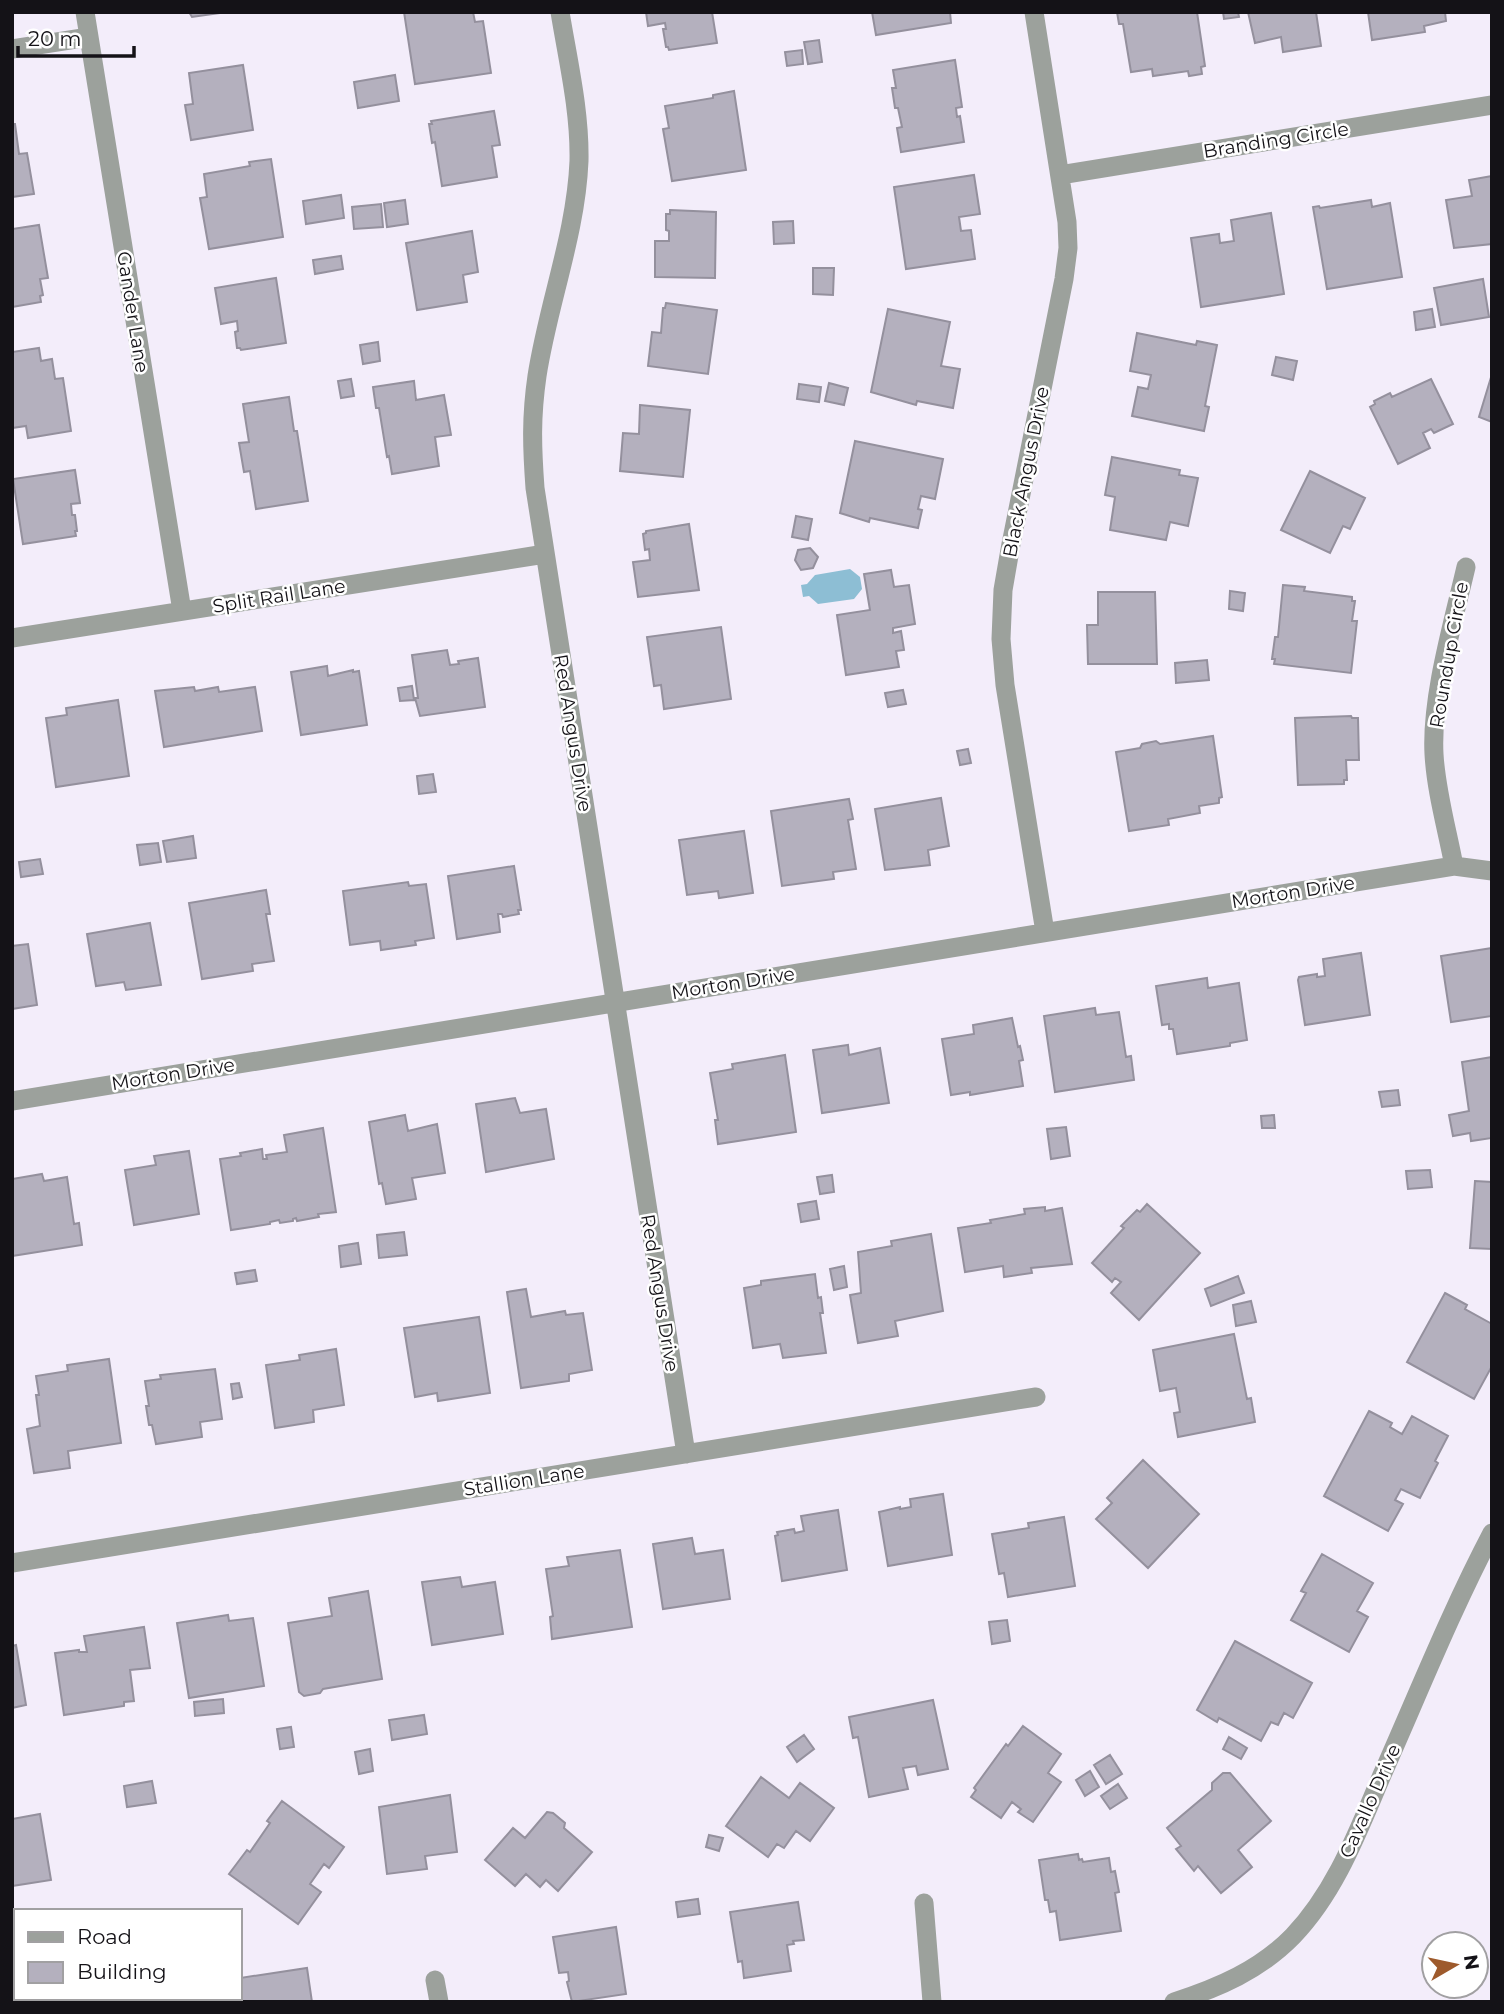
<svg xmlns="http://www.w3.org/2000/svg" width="1504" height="2014" font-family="Montserrat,sans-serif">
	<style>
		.water { fill: #8dbed4 }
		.building { fill: #b4b0be; stroke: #94909d; stroke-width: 2 }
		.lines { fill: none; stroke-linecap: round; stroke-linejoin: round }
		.minor { stroke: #9ca19c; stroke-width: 19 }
		.labels { text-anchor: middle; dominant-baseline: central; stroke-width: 5; stroke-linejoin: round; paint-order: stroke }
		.street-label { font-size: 19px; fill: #141217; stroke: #fff }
	</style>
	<rect width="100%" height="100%" fill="#f3edfa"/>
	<path class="water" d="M850,569l10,8 2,12 -8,10 -36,5 -9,-8 -6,1 -2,-12 6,-1 8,-9z"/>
	<path class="building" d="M189,12h38l-35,5z
		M404,12h69l2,10 8,-1 8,52 -76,11z
		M646,12h66l5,31 -48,7 -1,-3h-2l-3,-18h3l-1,-6 -17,3z
		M872,12h78l1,11 -75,12z
		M1117,12h80l8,54 -4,1 1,7 -13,2 -1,-5 -35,5 -1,-7 -21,3 -8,-48h-4z
		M1223,12h15l1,5 -15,2z
		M1248,12h68l5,34 -38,6 -2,-15 -26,6z
		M1368,12h77l1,9 -22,5 1,6 -53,8z
		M819,40l3,22 -14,2 -4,-22z
		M802,50l1,14 -16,2 -2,-14z
		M955,60l7,47 -6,1 1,9 3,-1 4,26 -63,10 -4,-24 5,-1 -4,-19h-3l-3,-20h4l-3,-18z
		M243,65l10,65 -62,10 -6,-35 8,-1 -4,-31z
		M395,75l4,26 -41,7 -4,-26z
		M734,91l12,79 -74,11 -9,-52 6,-1 -4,-22 48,-8v-3z
		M494,111l6,34 -8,1 5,31 -55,9 -7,-44 -3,1 -3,-19h3l-1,-3z
		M12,124h3l4,30 8,-1 7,41 -22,3z
		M271,159l12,78 -74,12 -9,-51 7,-1 -3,-23 46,-8 -1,-4z
		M974,175l6,39 -21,3 2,14 10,-1 4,29 -69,10 -12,-82z
		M1492,176v68l-38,4 -8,-48 26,-4 -3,-16z
		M341,195l3,23 -38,6 -3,-23z
		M405,200l3,24 -21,3 -3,-24z
		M1371,200l1,7 18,-4 12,74 -75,12 -14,-82 6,-1 1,2z
		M381,204l2,23 -29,2 -2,-22z
		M670,210l46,2 -1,66 -60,-1v-36h14v-10l-3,-1v-16h4z
		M1271,213l13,81 -83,13 -10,-69 28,-4 1,9 14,-2 -3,-21z
		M793,221l1,22 -20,1 -1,-22z
		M39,225l9,53 -8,1 3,16 -3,1 1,6 -29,5v-78z
		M472,231l6,41 -15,3 4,27 -50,8 -11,-67z
		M341,256l2,13 -28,5 -2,-14z
		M813,268h21l-1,27 -20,-1z
		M276,278l10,65 -45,7 -1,-2h-3l-2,-16 3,-1 -1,-10 -16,3 -6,-36z
		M1483,279l6,38 -48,8 -7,-37z
		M666,303l51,7 -9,64 -60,-8 4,-34 9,1 2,-25h2z
		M888,309l62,13 -9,44 19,3 -7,39 -36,-7 -1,4 -45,-13z
		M1432,309l3,18 -19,3 -2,-18z
		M1137,333l59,12 1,-4 20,4 -12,61 4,1 -5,24 -72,-15 6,-29 10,2 3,-14 -21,-4z
		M378,342l2,19 -17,3 -3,-19z
		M39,348l2,13 11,-2 3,20 8,-1 8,53 -43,7 -2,-12 -14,2v-76z
		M1276,357l21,4 -4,19 -21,-5z
		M1492,374v48l-13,-5z
		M351,379l3,17 -13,2 -3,-17z
		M1431,379l22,45 -19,9 -3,-4 -8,4 7,15 -32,16 -28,-57 5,-3 -1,-3 16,-8 2,4z
		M414,381l2,19 28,-5 7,40 -16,2 4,29 -47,8 -3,-18 -2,1 -8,-49h-3l-3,-21z
		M829,383l19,5 -4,17 -19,-4z
		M799,384l22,3 -2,15 -22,-3z
		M289,397l5,34h3l11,70 -52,8 -6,-38 -6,1 -5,-29 10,-1 -6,-38z
		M640,405l50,5 -7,67 -63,-6 3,-38 16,1z
		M855,441l88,18 -8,40 -14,-3 -3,13 4,1 -4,18 -48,-10 -1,4 -29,-9z
		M1112,457l68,13 -1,5 19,3 -10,48 -18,-4 -4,18 -56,-10 5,-33 -10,-2z
		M75,470l5,33 -9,1 1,11h3l2,16h-2l1,5 -53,8 -10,-65z
		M1310,471l55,27 -15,31 -7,-3 -13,27 -49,-23z
		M796,516l16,3 -4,21 -16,-3z
		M689,524l10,66 -61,7 -5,-35 17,-2 -1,-11 -4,1 -2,-16 3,-1v-2z
		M810,548l8,9 -5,11 -12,2 -6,-10 3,-10z
		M891,570l3,17 15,-2 6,39 -22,4v5l8,-2 3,19 -8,1 3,16 -53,8 -9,-60 33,-5 -6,-36z
		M1283,585l22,2 -1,4 48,6v4h3l-3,20h5l-6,52 -77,-9 1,-5h-3l3,-22h3z
		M1230,591l15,2 -2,18 -14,-2z
		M1098,592h57l2,72h-69l-1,-39h11z
		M721,627l10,72 -67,10 -3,-24 -7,1 -7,-49z
		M447,650l3,15 9,-1 -1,-3 20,-3 7,49 -65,9 -5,-18h3l-6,-43z
		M1207,660l2,20 -33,3 -1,-20z
		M327,666l1,10 25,-6v2l6,-1 8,54 -66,10 -10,-63z
		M412,686l2,14 -14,1 -2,-13z
		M194,687l1,4 23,-4 1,5 36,-5 7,44 -98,16 -9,-56z
		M903,690l3,14 -18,3 -3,-14z
		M118,700l11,76 -73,11 -10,-69 21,-3 -1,-7z
		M1351,716l1,2h6l1,42h-13l1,20h-3v4l-46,1 -3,-67z
		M1213,736l9,61 -3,1v5l-20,3 1,7 -32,6 1,6 -40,6 -13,-79 24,-4 2,-4 14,-3 4,3z
		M968,749l3,14 -11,2 -3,-14z
		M433,774l3,18 -17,2 -2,-18z
		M941,798l8,48 -21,4 2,15 -45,5 -10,-61z
		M849,799l4,20 -5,1 8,49 -23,3 1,7 -52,7 -11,-75z
		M744,831l9,62 -34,5 -1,-7 -31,4 -8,-55z
		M193,836l3,22 -29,4 -4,-21z
		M158,843l3,19 -21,3 -3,-20z
		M40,859l3,15 -22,3 -2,-15z
		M514,866l7,44h-3l1,4 -16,3 -1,-3h-4l2,18 -43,7 -9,-63z
		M408,882l1,4 17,-2 8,54 -19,3 1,4 -35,5 -1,-9 -30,4 -7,-54z
		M266,890l4,24h-4l8,47 -22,3 1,7 -51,8 -13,-76z
		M150,923l11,62 -35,5 -2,-8 -28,4 -9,-52z
		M28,944l9,61 -25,4v-63z
		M1492,948v68l-41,6 -10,-66z
		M1361,953l9,62 -65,10 -7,-45 1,-3 18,-3v3l8,-1 -2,-17z
		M1207,978l1,10 31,-5 8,57 -17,3v3l-53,8 -4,-25h-4v-5l-7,1 -6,-39z
		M1095,1008l1,7 23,-3 7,45 5,-1 3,24 -79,12 -11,-76z
		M1012,1018l6,29 2,-1 3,14 -4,1 4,25 -53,9v-3l-19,3 -9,-56 32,-5 -1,-9z
		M848,1045l1,10 31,-7 9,55 -67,10 -9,-63z
		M785,1055l11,77 -78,12 -3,-24h3l-8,-47 23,-4 -1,-5z
		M1492,1057v81l-21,3 -1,-8 -17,3 -4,-21 20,-4 -7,-49z
		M1398,1090l2,15 -18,2 -3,-15z
		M515,1098l5,15 26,-4 8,50 -68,13 -10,-68z
		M405,1115l3,16 29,-7 8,49 -33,5 4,21 -30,5 -4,-21 -3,1 -10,-62z
		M1274,1115l1,13h-13l-1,-12z
		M1066,1127l4,29 -19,3 -4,-30z
		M323,1128l13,84 -18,2 1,3 -22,4 -1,-3 -3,1v2l-13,2 -1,-3 -9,2v2l-39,6 -11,-71 21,-3 -1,-3 22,-4 1,10h4l-1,-4 21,-3 -3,-17z
		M189,1151l10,63 -65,11 -9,-55 31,-5 -2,-9z
		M1430,1170l2,17 -24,2 -2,-18z
		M42,1174l2,7 23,-4 7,47 5,-1 3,22 -70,11v-77z
		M832,1175l2,17 -14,2 -3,-17z
		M1475,1181l17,1v67l-22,-1z
		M816,1201l3,18 -18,3 -3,-18z
		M1147,1204l53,49 -61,67 -28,-27 10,-11 -6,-4 -3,4 -20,-19 32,-35 -3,-2 16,-16 3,2z
		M1045,1207v4l17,-3 10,56 -41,4 1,5 -28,4 -1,-11 -38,6 -7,-44 33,-5 -1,-3 35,-6 -1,-5z
		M404,1232l3,23 -28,3 -2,-23z
		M931,1234l12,77 -48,10 3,15 -40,7 -8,-48 11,-2 -3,-41 34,-6 -1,-5z
		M358,1243l3,21 -20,3 -2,-21z
		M844,1266l3,21 -13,3 -4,-21z
		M255,1270l2,11 -20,3 -2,-11z
		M815,1274l3,24 3,-1 2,16h-3l6,40 -43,5 -3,-14 -27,4 -9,-60 17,-3v-4z
		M1238,1276l6,17 -33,13 -6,-17z
		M526,1289l5,28 34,-6 1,4 17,-2 9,57 -23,4v7l-48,7 -14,-96z
		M1445,1293l22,12 -2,4 27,15v42l-18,33 -67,-37z
		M1251,1301l5,21 -20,4 -3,-21z
		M479,1317l11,76 -52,8 -1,-8 -22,4 -11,-69z
		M1234,1334l13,65 4,-1 4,24 -77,15 -4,-24 6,-1 -4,-24 -16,3 -7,-41z
		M336,1349l8,56 -31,5 1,12 -39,6 -9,-63 34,-5 -1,-5z
		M109,1359l12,84 -53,8 2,17 -36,5 -7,-44 13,-3 -4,-31h3l-3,-19 32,-5 -1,-6z
		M215,1369l7,50 -22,3 2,15 -46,7 -4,-19h-3l-3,-19h3l-4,-25 16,-2 -1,-4z
		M239,1383l3,14 -9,2 -2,-15z
		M1369,1411l23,12 -2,4 12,7 10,-18 36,20 -13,25 3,2 -18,35 -19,-9 -6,11 8,4 -15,27 -64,-35z
		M1143,1460l56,54 -51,54 -52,-49 16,-16 -5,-5z
		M943,1494l9,61 -64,11 -9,-54 21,-5v2l11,-2 -1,-8z
		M838,1510l9,60 -65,11 -7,-45 3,-1 -1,-3 17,-3 1,4 9,-2 -3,-15z
		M1064,1517l11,69 -67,11 -4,-24 -5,1 -7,-40 37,-6 -1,-5z
		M692,1538l3,16 28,-4 7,49 -67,10 -10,-65z
		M620,1550l12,77 -80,12 -2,-22 3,-1 -7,-47 23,-3 -2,-9z
		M1322,1554l51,29 -16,28 11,6 -19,35 -58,-32 15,-27 -5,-2z
		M460,1577l2,10 33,-5 8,52 -71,11 -10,-63z
		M368,1591l14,88 -59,10 -3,4 -16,3 -5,-4 -11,-69 44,-7 -3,-18z
		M228,1615l1,6 24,-3 11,68 -75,12 -12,-75z
		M1007,1620l3,21 -18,3 -3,-22z
		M144,1627l6,41 -20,2 4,31 -10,1v4l-60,9 -9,-62 24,-3v2h8l-3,-16z
		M1235,1641l77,42 -19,35 -9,-5 -6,12 -7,-3 -10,19 -42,-23 -2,4 -20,-12z
		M16,1645l10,60 -14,3v-62z
		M223,1699l1,14 -29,3 -1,-14z
		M933,1700l15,69 -30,6 -2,-9 -13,2 5,21 -39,8 -11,-60 -5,1 -4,-21z
		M424,1715l3,19 -35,6 -3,-20z
		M1023,1726l38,28 -13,19 13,9 -28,40 -15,-10 3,-3 -9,-7 -11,16 -30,-21 5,-7 -2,-2 32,-44 2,2z
		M291,1727l3,20 -14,2 -3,-20z
		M804,1735l10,14 -17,13 -10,-15z
		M1229,1737l18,11 -6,11 -18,-10z
		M370,1749l3,22 -14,3 -4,-22z
		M1110,1755l12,19 -16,10 -12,-19z
		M1090,1771l9,16 -14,9 -9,-16z
		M1223,1773h7l41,48 -33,29 14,17 -31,26 -23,-27 -4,5 -18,-22 5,-3 -14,-18 45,-38v-7z
		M761,1777l28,21 11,-15 34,25 -24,33 -14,-10 -12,17 -7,-4 -9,13 -42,-31z
		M152,1781l4,22 -29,4 -3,-21z
		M1118,1784l9,14 -17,11 -9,-13z
		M450,1795l7,57 -32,4 2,13 -40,5 -8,-67z
		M282,1801l62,46 -15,21 -5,-4 -14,20 11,8 -23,32 -69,-50 18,-24 3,2 20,-29 -3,-2z
		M547,1812l6,1 12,10 -1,5 28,24 -34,39 -12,-11 -6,7 -14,-13 -11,12 -30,-26 28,-32 12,10z
		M40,1814l11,66 -39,6v-67z
		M709,1835l14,3 -4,13 -13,-4z
		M1078,1854l1,6 3,-1 1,3 26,-4 2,14 4,-1 4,21 -4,1 6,38 -61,9 -4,-29 -6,1 -2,-12h-3l-6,-40z
		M698,1899l2,15 -22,3 -2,-15z
		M798,1902l6,38 -11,1 1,3 -7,1 4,26 -47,7 -2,-17 -4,1 -8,-50z
		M616,1927l10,67 -54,8 -5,-20 2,-1 -1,-9 -9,1 -6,-36z
		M307,1968l5,34h-77v-4h5v-20z"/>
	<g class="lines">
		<path class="minor" d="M85,12l97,599
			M560,12c8,49 20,99 19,149 -3,73 -31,143 -42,215 -6,41 -5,71 -2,112l151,966
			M1034,12l33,210 1,26 -4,31 -53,265 -8,46 -2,49 4,46 40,247
			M12,49l77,-12
			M1060,175l432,-70
			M12,638l533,-84
			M1454,866c-7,-37 -18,-75 -20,-112 -3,-56 19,-131 32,-187
			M12,1101l1442,-235 38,5
			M12,1563l1024,-166
			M924,1903l8,99
			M435,1980l4,22
			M1174,2002c44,-14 86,-32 119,-66 43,-45 65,-105 89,-161 36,-81 69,-164 110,-242"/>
	</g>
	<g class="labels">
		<g class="street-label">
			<text transform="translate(1276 140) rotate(-9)">Branding Circle</text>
			<text transform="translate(133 312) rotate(81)">Gander Lane</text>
			<text transform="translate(1026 472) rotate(-79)">Black Angus Drive</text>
			<text transform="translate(279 596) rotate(-9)">Split Rail Lane</text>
			<text transform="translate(1449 655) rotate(-80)">Roundup Circle</text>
			<text transform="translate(573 733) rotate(81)">Red Angus Drive</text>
			<text transform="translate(1293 892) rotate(-9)">Morton Drive</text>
			<text transform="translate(733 983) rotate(-9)">Morton Drive</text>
			<text transform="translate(173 1074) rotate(-9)">Morton Drive</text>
			<text transform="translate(660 1293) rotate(81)">Red Angus Drive</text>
			<text transform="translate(524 1480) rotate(-9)">Stallion Lane</text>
			<text transform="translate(1370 1801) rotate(-66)">Cavallo Drive</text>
		</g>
	</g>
	<rect width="1504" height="2014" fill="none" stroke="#141217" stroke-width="28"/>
	<rect x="14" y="1909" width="228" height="91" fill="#ffffff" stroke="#a1a0a2" stroke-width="2"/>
	<rect x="28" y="1932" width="35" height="10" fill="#9ca19c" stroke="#a1a0a2" stroke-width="2"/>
	<text x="77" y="1944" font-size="21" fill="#141217">Road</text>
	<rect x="28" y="1962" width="35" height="21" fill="#b4b0be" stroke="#a1a0a2" stroke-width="2"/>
	<text x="77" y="1979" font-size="21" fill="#141217">Building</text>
	<g transform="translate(1455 1965) rotate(81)"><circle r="33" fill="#ffffff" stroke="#a1a0a2" stroke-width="2"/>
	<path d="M0-5L12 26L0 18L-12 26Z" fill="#9e5a2c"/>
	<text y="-10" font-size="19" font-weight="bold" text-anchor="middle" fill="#141217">N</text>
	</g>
	<path d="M18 46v10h116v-10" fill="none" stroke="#141217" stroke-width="3.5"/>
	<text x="28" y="46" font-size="21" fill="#141217" stroke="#ffffff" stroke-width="5" paint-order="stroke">20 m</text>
</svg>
